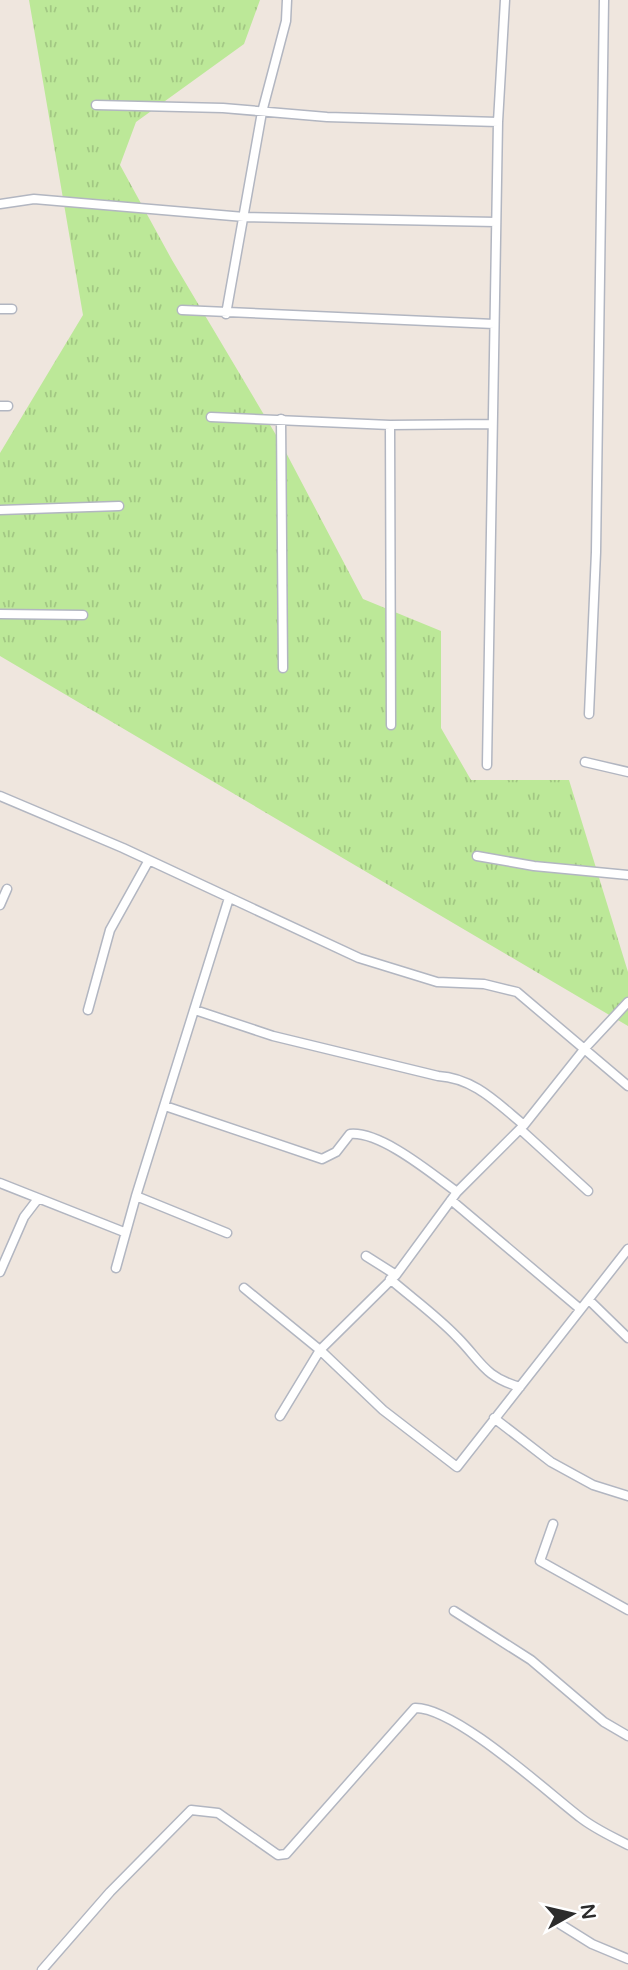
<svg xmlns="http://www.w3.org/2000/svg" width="628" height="1970" font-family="'Varela Round',sans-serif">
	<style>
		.grass { fill: url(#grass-tufts) }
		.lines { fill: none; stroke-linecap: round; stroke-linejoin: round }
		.minor-casing { stroke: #b2b6c1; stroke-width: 11 }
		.minor { stroke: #fff; stroke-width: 8 }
	</style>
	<defs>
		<pattern id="grass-tufts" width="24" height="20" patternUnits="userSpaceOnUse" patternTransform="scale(1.75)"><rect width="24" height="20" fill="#bce898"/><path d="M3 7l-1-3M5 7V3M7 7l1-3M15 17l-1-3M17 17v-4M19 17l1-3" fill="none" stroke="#a2c783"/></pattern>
	</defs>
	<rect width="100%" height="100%" fill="#efe6de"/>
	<path class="grass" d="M29,0h231l-16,44 -108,78 -16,43 52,95 110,185 81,154 78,32v97l30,52h98l59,192v54l-628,-370v-203l83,-138z"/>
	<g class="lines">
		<defs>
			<path id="minor" d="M96,105l127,3 104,9 171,5
				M0,204l34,-5 210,18 252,5
				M0,309h12
				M182,310l312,14
				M226,314l36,-202 24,-91 1,-21
				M0,406h8
				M211,417l179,8 102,-1
				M281,419l2,249
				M390,425l1,300
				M0,510l119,-4
				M0,614l83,1
				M589,714l7,-162 8,-552
				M585,762l43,10
				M487,765l11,-643 7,-122
				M0,796l123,52 236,110 78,24 47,2 33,8 111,94
				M477,856l57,10 94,9
				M0,905l7,-16
				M88,1010l22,-80 39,-70
				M195,1010l78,26 165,40c36,2 59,27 86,49
				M165,1106l157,53 14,-7 14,-18c31,-3 82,40 107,58
				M520,1129l68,62
				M0,1183l124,49
				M451,1200l128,108
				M227,1233l-91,-37 93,-298
				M366,1256l30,19 61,-83 67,-67 62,-78 42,-45
				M116,1268l20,-72
				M0,1272l24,-55 13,-17
				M390,1279c22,19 47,37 67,58 24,24 27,40 63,50
				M244,1288l76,62 76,-75
				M589,1300l39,38
				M280,1416l40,-66 63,60 74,57 171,-218
				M494,1418l57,44 42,23 35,11
				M553,1524l-13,37 88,49
				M454,1611l77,49 73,62 24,14
				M560,1924l32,20 36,15
				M42,1970l68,-78 81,-82 27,3 60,42 8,-1 129,-146c40,-1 132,84 166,110 14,11 32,19 47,27"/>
		</defs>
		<use href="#minor" class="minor-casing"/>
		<use href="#minor" class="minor"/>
	</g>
	<g transform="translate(572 1914) rotate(82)" stroke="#ffffff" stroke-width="5" paint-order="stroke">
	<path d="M0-5L12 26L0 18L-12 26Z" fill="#2c2c2c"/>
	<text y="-10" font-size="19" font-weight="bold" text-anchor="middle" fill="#2c2c2c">N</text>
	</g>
</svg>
